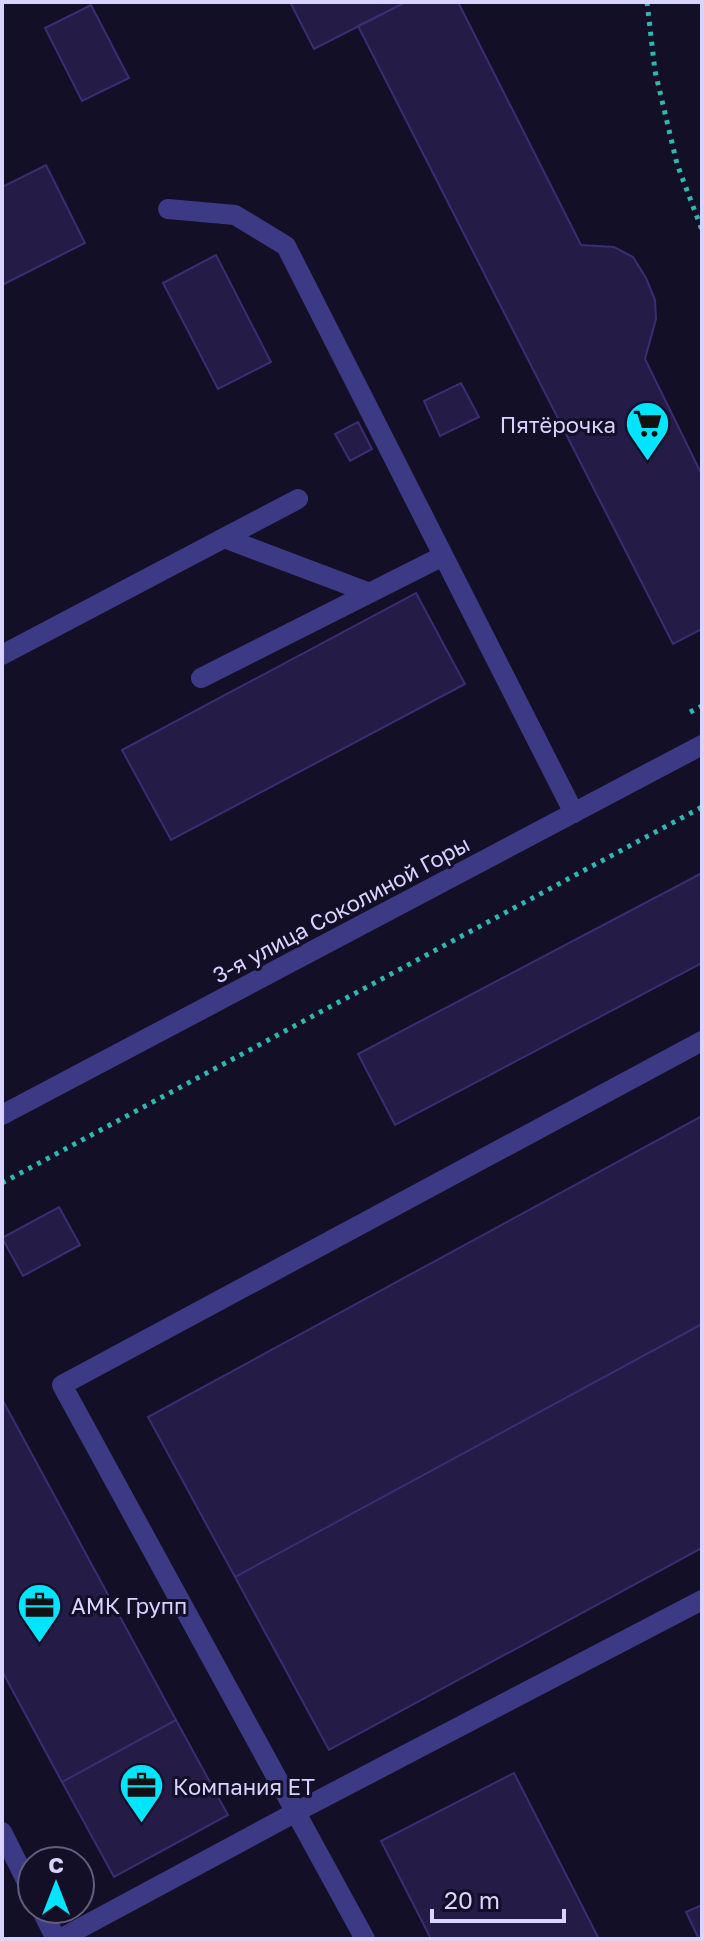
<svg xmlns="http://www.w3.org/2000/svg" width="704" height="1941" font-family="'Golos Text',sans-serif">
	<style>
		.building { fill: #241b47; stroke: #3b2d73; stroke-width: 2 }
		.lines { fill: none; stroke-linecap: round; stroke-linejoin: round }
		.path { stroke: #2fb8b0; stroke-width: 5; stroke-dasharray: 4 6; stroke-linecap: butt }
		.lane { stroke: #3d3a85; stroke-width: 20 }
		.street { stroke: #3d3a85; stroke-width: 20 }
		.labels { text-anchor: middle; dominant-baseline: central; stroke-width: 6; stroke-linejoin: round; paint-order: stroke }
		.poi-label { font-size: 22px; fill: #d9d4ff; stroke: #130f26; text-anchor: start }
		.street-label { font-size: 22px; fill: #d9d4ff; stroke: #130f26 }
	</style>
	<rect width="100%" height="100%" fill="#130f26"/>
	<path class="building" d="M290,2h116l-92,47z
		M406,2h52l123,243 33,2 19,10 13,21 9,22 1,19 -11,40 57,116v154l-29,15 -315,-618z
		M91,5l38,73 -47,23 -37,-73z
		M46,165l39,78 -83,42v-98z
		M216,255l55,107 -53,27 -55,-106z
		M461,383l18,34 -39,19 -16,-35z
		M358,422l14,27 -22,12 -15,-27z
		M416,593l49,91 -294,156 -49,-90z
		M702,873v90l-307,162 -37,-71z
		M702,1116v208l-467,253 -87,-160z
		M59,1207l21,38 -57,31 -21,-38z
		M702,1324v224l-373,202 -94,-173z
		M2,1399l174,321 -114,62 -60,-111z
		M176,1720l52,95 -114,62 -52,-95z
		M514,1773l85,166h-168l-50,-98z
		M702,1905v34h-3l-13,-27z"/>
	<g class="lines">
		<path class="path" d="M647,2l8,69 22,93 25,66
			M690,712l12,-6
			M2,1183l700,-376"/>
		<path class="lane" d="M168,209l67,6 51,31 288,567
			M224,538l146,55
			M2,655l296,-156
			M201,678l242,-122
			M2,1832l30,60
			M41,1909l15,30
			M60,1939l236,-127 406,-212
			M365,1939l-303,-554 640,-344"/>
		<path class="street" d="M2,1115l700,-370"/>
	</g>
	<defs>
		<symbol id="supermarket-pin" viewBox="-11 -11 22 30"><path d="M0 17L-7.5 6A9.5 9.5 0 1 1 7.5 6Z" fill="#00e5ff" stroke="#130f26"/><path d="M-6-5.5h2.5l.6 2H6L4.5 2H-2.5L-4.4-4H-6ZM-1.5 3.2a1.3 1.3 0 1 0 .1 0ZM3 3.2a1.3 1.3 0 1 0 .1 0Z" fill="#111"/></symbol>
		<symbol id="office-pin" viewBox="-11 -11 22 30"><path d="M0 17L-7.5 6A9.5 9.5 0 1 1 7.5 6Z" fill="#00e5ff" stroke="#130f26"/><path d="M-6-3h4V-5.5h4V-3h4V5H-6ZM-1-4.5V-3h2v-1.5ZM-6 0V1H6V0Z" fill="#111"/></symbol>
	</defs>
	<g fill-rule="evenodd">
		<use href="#supermarket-pin" x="622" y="398" width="51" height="69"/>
		<use href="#office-pin" x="14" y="1580" width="51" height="69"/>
		<use href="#office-pin" x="116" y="1760" width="51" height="69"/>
	</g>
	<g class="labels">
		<g class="poi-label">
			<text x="616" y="424" text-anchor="end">Пятёрочка</text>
			<text x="71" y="1605">АМК Групп</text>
			<text x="173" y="1786">Компания ЕТ</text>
		</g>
		<g class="street-label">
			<text transform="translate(341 909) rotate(-28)">3-я улица Соколиной Горы</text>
		</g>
	</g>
	<rect width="704" height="1941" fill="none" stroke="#d9d4ff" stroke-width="8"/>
	<g transform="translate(56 1885)"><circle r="38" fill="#130f26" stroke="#625e7d" stroke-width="2"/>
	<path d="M0-6L14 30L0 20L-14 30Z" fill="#00e5ff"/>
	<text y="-12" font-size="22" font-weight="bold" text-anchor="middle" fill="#d9d4ff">С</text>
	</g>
	<path d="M432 1909v12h132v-12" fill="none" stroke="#d9d4ff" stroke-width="4"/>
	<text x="444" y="1909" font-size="24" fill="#d9d4ff" stroke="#130f26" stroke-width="6" paint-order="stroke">20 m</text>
</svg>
